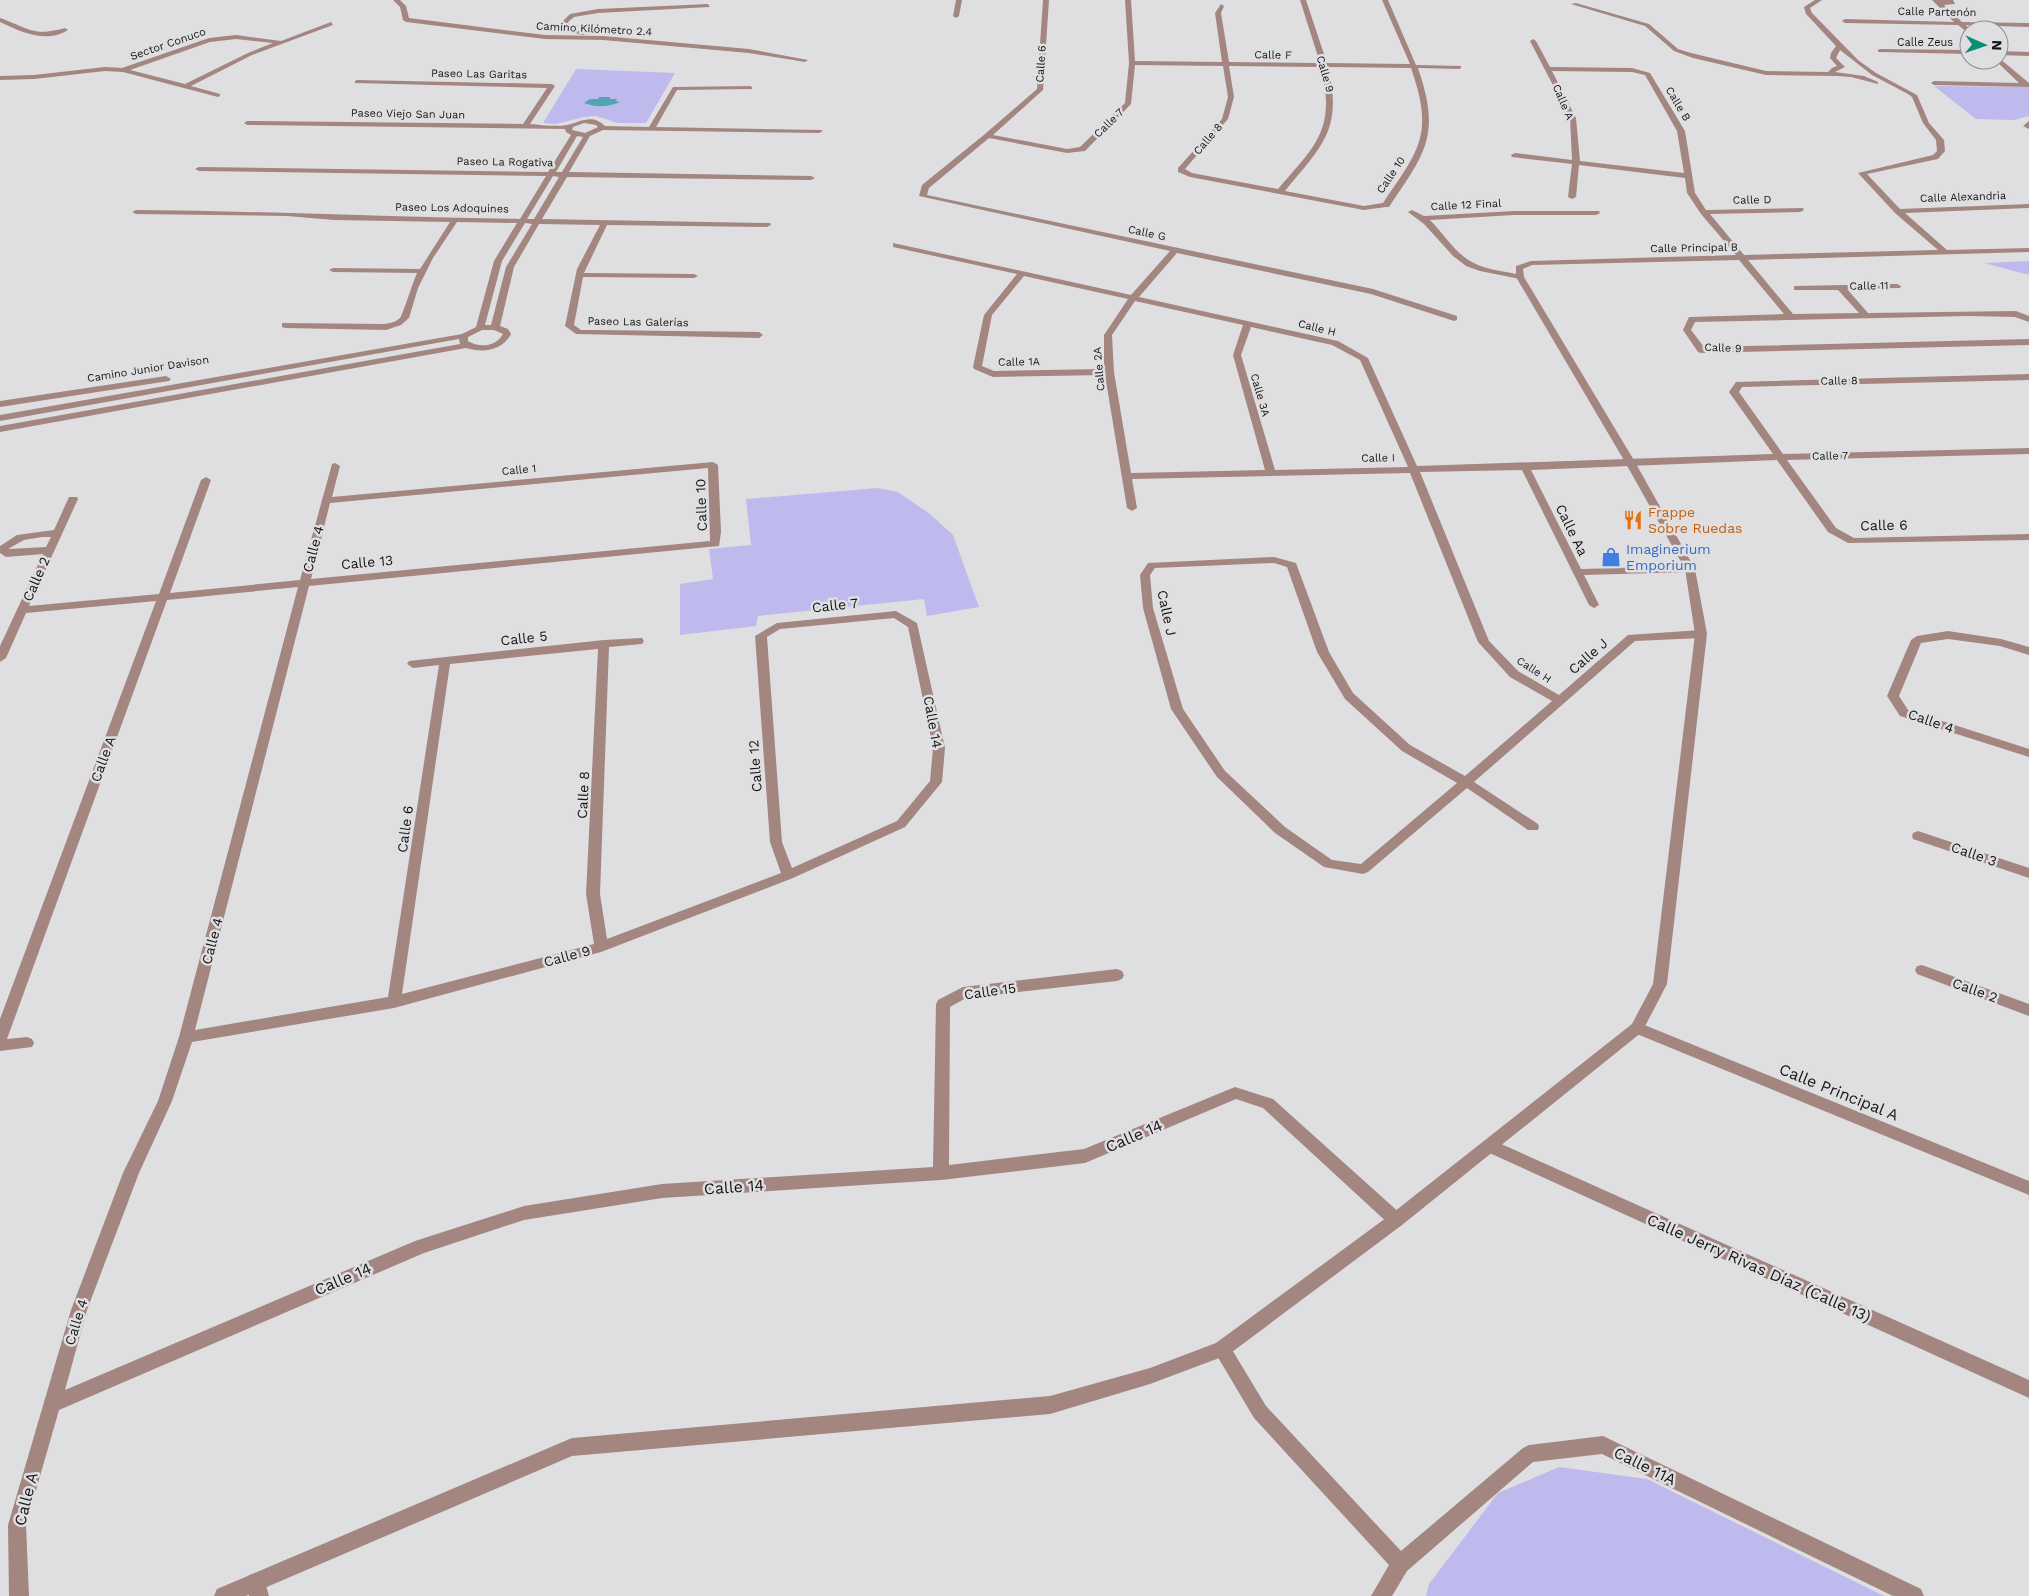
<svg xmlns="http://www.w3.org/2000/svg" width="2029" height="1596" font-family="'Work Sans',sans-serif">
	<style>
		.green { fill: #bfbaed }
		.water { fill: #52a5b0 }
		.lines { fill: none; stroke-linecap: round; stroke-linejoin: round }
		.minor { fill: #a38680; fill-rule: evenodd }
		.tertiary { fill: #a38680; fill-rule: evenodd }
		.labels { text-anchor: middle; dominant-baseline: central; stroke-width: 5; stroke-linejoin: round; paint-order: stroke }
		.far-street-label { font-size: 11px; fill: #151516; stroke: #dfdfe2 }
		.street-label { font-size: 14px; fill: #151516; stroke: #dfdfe2 }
		.food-label { font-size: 14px; fill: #c56008; stroke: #dfdfe2; text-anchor: start }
		.shop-label { font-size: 14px; fill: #366cbe; stroke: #dfdfe2; text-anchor: start }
		.near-street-label { font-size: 16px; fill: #151516; stroke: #dfdfe2 }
	</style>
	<rect width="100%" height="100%" fill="#dfdfe2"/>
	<path class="green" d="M576,69l99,4 -29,50h-28l-22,-7 -12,1 -28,7 -13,-1z
		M1934,86l95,1v29l-15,4 -38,-1z
		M2029,261v14l-45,-12z
		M878,488l20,4 32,22 23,21 26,72 -52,9 -3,-17 -166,17 -2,10 -76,9v-51l33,-5 -4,-30 42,-4 -5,-46z
		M1559,1467l88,12 237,117h-458l3,-12 69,-91z"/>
	<path class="water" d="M599,97h11v2h7l-1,2 4,1c-15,6 -24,5 -36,1l6,-4h8z"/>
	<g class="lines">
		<path class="minor" d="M393,0h7l6,6 3,12 136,17 58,1 146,13 59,11 -3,2 -56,-9 -146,-13 -58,-1 -139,-17 -3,-2 -3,-13z
			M956,0h6l-3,16 -3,2 -3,-2z
			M1043,0h6l-6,90 -50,45 74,14 13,-2 45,-44 4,-40 -4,-63h6l4,61 87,1 -7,-49 6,-9 3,2 -3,7 8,49 91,1 -20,-63h6l21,63 83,1 -28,-64h6l28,65 45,1v2l-2,1 -41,-1c23,67 8,84 -29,139h-3l-22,3 -174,-33 -12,-5v-4l44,-49 6,-22 -5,-31 -88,-1 -4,39 -46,47 -18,2 -78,-15 -60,50 -2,7 446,94 84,27v4l-3,1 -83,-27 -194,-41 -38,44 199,44 30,17 49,108 356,-12 -44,-62 7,-10 293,-8v6l-287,7 -3,5 44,62 246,-6v6l-242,6 49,68 18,10 175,-4v6l-181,3 -20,-11 -51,-72 -246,10 50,99 109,-3 5,3 -5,3 -106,3 15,30 -5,3 -5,-3 -67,-135 -102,2 69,169 29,30 41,24 69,-60 73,-5 6,4 -6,4 -66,3 -161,141 64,42 1,3 -1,3h-10l-61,-42 -99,84 -5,2 -39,-7 -49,-34 -58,-56 -46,-68 -28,-101 -3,-33 8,-12 126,-6 22,6 33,89 24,41 57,52 55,31 87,-75 -42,-24 -32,-35 -68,-169 -278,6 5,29 -5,3 -5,-3 -22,-133 -112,2 -19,-8 -1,-2 11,-52 33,-41 -124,-27v-4l238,52 39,-44 -251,-55 3,-11 63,-51 52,-45zM1229,66l92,1c15,63 -5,78 -43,122l-86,-16 -7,-4 43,-50 6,-22zM1328,67l83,1c23,66 9,81 -28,135l-19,3 -79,-15c37,-45 58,-61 43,-124zM1024,276l104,23 -24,36v34l-110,2 -12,-5 10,-51zM1135,301l108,24 -10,30 32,115 -134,3 -17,-101 -2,-37zM1251,327l81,18 28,15 48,107 -133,3 -34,-115zM1274,563l13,4 30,85 28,47 57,52 55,32 -96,81 -29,-4 -47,-33 -60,-56 -42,-62 -30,-101 -3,-33 5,-7z
			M1815,0h7l-12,8 2,5 46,47 18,13 41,22 12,28 15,17 1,11 -7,8 -71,15 33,35 129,-5v4l-124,5 42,37 82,-2v4l-281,8 45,54 66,-1 -21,-23h-44v-4l103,-2 4,2 -1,2 -53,1 21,24 148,-2 13,5v6l-14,-5 -46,-1 -274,6 -4,8 13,17 325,-8v6l-328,8 -3,-1 -15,-22 6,-13 95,-3 -45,-54 -207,5 -9,4 1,8 -4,2 -40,-8 -14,-5 -13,-10 -29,-32 -16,-12 4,-2 12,6 90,-5h85l1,2 -4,2h-82l-84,5c15,15 27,37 48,45 12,5 25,6 38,9v-8l15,-5 205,-6 -35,-41 -14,-21 -2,-15 -106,-13 -3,32 -4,2 -4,-2 4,-33 -60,-7 -1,-2 4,-2 57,7 -2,-42 -40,-77 3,-2 3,2 14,26 82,1 18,5 35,58 10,62 11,17 97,-2 1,2 -4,2 -90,2 34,41 194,-5 -43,-37 -37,-40 75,-18 4,-4 -1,-11 -13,-17 -11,-26 -4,-3 -36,-19 -32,-25 -4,8 9,9 -10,5 29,4 14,6v2l-27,-7 -14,-1 -71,-1 -73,-17 -19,-7 -29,-25 -74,-22 5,-1 73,21 29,25 13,4 75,18 62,1 4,-4 5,-2 -7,-8 1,-5 5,-7 -30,-32 -2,-7zM1552,71l80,1 13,3 32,56 7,42 -104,-12 -4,-43z
			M1932,0h21l2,4 -11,1 18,17 67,1v4l-63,-2 4,5 -1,4 -11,-9 -113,-2 -3,-2 3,-2 109,3z
			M708,4l2,3 -112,6 -24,4 -6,5 3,7 14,3v2l-2,1 -17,-4 -4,-9 8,-8 28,-5z
			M0,18c29,10 32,19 65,10l3,2c-22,14 -47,2 -68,-8z
			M331,22l2,3 -81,30 -61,31 29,8v2l-2,1 -95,-25 -18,-1 -71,8 -34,1v-4l34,-1 71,-8 17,1 87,-30 27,-3 45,6zM236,39l37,4 -25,10 -63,31 -55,-14 80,-28z
			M1880,49l89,1v4l-91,-2v-2z
			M1999,51l30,1v4l-30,-1z
			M1999,58l30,25v4l-95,-2 -3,-2 3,-2 85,2 -24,-23h4z
			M357,80l195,4 3,2 -25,38c12,1 26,3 37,1 13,-3 25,-12 38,1l44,1 24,-40 77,-1 2,1v2l-75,1 -21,37 165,3 2,1 -4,2 -216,-3 -13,6 -21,36 242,4 4,2 -4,2 -244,-3 -25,42 228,4 1,2 -4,2 -160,-2 -23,48 110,1 4,2 -4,2 -111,-1 -9,48 7,5h15l163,2 4,3 -4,3 -183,-4 -11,-8 12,-57 23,-44 -61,-1 -25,43 -14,59 8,3 3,5c-9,17 -28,19 -45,14l-466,84v-6l460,-82 -1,-5 -459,82v-6l462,-81 14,-7 18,-66 23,-38 -60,-1 -24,36 -15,30 -9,30 -8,7 -15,5 -101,-2 -3,-1v-4l103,1c5,-1 11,-2 15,-6 3,-4 13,-36 17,-45l-84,-1 -4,-2 4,-2 87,1 30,-47 -116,-2 -47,-4 -151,-2 -4,-2 4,-2c128,1 256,7 384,9l26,-43 -347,-5 -4,-2 4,-2 349,5 23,-37 -5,-3 -1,-3 -318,-4 -3,-2 3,-2 276,3 24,-36 -192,-5v-2zM584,123l12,2 2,2 -13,6 -13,-3 1,-3zM577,136l6,1 -21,35h-6zM553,176l6,1 -25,42h-7zM525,223l7,1 -26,43 -15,58h-6l17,-64zM482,330h12l9,4c-7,13 -24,14 -35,7v-4z
			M2029,121v8l-6,-3z
			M166,376l5,3 -2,2 -169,26v-6z
			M713,462l5,3 3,67 -2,14 -410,40 -114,444 193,-33 51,-332 -26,3 -6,-4 2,-3 195,-21 38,-2 2,3 -2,3 -33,3 -9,247 7,45 174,-66 -11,-31 -15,-206 22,-13 119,-12 21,12 28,125 -3,34 -37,45 -112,51 -192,74 -207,56 -202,34 -20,59 -33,72 -52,137 -22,80 350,-149 109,-35 138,-22 271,-17 3,-163 2,-4 25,-13 154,-18 5,2 2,4 -2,4 -5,2 -151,17 -16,9 -1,158 135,-16 151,-62 38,12 129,116 2,5 -2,5 -6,2 -6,-2 -127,-117 -27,-9 -151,64 -144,17 -279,18 -138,22 -100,33 -365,157 -33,115 3,71h-20l-1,-71 63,-215 52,-137 35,-72 21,-64 119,-450 -131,13 -160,439 20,-2 5,2 2,4 -2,4 -32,4v-32l156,-418 -130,12 -20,45 -6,4v-16l43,-92 -37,3 -6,-4v-7l17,-11 37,-5 15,-33h8l1,2 -49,107 130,-12 42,-114 5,-3 5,3 -41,113 130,-13 32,-116 3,-1 5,3 -8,31zM708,468l2,73 -399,38 19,-76zM42,537h9l-5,10 -38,2 16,-9zM894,618l14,9 25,121 -3,33 -33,40 -105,47 -10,-26 -15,-205 13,-8zM598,649l-12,245 8,50 -192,50 48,-330z
			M1948,631l53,8 28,8v8l-29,-9 -52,-7 -27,4 -22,53 9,14 121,39v8l-129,-41 -13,-20 24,-56 6,-4z
			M1918,831l111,37v10l-116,-39 -1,-3 1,-3z
			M1922,965l107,39v12l-112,-42 -2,-4 2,-4z
			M1637,1022l392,159v14l-397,-163 -2,-4 2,-4z
			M1490,1139l539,241v18l-544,-247 -3,-5 3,-5z
			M1222,1341l6,2 38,63 135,145 122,-103 6,-3 74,-9 318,153 3,7h-31l-291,-142 -69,8 -126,109 -15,25h-21l18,-31 -135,-147 -41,-69 3,-6z
			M256,1573l7,2 6,21h-20l-2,-14 2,-7z"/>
		<path class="tertiary" d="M1517,275l7,2 111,185 60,107 12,65 -40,350 -25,48 -240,193 -174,130 -6,2 -72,27 -100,30 -478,42 -326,140h-32l3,-7 355,-151 478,-42 100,-28 66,-25 174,-128 242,-191 21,-40 42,-350 -10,-65 -60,-107 -109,-185z"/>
	</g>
	<defs>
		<symbol id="restaurant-bare" viewBox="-9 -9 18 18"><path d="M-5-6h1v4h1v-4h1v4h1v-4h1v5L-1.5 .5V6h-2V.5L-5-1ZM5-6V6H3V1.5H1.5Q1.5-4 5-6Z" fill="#e8710a" stroke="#dfdfe2" stroke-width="2.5" paint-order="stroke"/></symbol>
		<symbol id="shop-bare" viewBox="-9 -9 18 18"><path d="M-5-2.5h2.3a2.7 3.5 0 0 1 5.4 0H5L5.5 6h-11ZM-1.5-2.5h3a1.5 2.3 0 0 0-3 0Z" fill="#3f7fe0" stroke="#dfdfe2" stroke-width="2.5" paint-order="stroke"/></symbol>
	</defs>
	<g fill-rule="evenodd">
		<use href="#restaurant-bare" x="1619" y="506" width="28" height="28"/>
		<use href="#shop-bare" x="1597" y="543" width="28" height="28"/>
	</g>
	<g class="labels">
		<g class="far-street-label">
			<text transform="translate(1937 12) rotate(1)">Calle Partenón</text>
			<text transform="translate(594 29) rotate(3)">Camino Kilómetro 2.4</text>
			<text x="1925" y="42">Calle Zeus</text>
			<text transform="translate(168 44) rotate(-19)">Sector Conuco</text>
			<text transform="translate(1273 55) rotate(1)">Calle F</text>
			<text transform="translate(1041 64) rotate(-86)">Calle 6</text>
			<text transform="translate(479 74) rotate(1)">Paseo Las Garitas</text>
			<text transform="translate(1325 74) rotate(74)">Calle 9</text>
			<text transform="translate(1563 102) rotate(67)">Calle A</text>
			<text transform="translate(1678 104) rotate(59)">Calle B</text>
			<text transform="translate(408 114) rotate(1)">Paseo Viejo San Juan</text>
			<text transform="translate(1109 123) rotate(-44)">Calle 7</text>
			<text transform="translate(1208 139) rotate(-49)">Calle 8</text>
			<text transform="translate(505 162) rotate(1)">Paseo La Rogativa</text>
			<text transform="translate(1391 175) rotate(-56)">Calle 10</text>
			<text transform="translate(1963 197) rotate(-2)">Calle Alexandria</text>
			<text transform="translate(1752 200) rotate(-1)">Calle D</text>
			<text transform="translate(1466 205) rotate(-3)">Calle 12 Final</text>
			<text transform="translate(452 208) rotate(1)">Paseo Los Adoquines</text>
			<text transform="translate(1147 233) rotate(12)">Calle G</text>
			<text transform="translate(1694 248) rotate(-1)">Calle Principal B</text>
			<text transform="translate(1869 286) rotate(-1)">Calle 11</text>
			<text transform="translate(638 322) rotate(1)">Paseo Las Galerías</text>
			<text transform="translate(1317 328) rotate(14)">Calle H</text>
			<text transform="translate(1723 348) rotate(2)">Calle 9</text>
			<text transform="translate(1019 362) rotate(-1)">Calle 1A</text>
			<text transform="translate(148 369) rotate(-9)">Camino Junior Davison</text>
			<text transform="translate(1099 369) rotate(-95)">Calle 2A</text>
			<text transform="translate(1839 381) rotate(-1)">Calle 8</text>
			<text transform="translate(1260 395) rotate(74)">Calle 3A</text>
			<text transform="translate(1830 456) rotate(-1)">Calle 7</text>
			<text transform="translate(1378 458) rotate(-1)">Calle I</text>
			<text transform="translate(519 470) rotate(-5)">Calle 1</text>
			<text transform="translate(1534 670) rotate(33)">Calle H</text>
		</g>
		<g class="street-label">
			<text transform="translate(701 505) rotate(-92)">Calle 10</text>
			<text transform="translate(1884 525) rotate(-1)">Calle 6</text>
			<text transform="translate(1572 530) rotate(64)">Calle Aa</text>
			<text transform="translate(313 549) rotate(-75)">Calle 4</text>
			<text transform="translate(367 562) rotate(-5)">Calle 13</text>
			<text transform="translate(36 579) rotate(-66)">Calle 2</text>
			<text transform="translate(835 605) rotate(-6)">Calle 7</text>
			<text transform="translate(1167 613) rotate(78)">Calle J</text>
			<text transform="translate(524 638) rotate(-6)">Calle 5</text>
			<text transform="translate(1588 656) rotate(-41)">Calle J</text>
			<text transform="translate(1931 721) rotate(19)">Calle 4</text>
			<text transform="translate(933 722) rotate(80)">Calle 14</text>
			<text transform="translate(103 759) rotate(-70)">Calle A</text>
			<text transform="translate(755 766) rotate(-94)">Calle 12</text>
			<text transform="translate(583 795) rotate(-87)">Calle 8</text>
			<text transform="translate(405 829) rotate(-82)">Calle 6</text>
			<text transform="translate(1974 854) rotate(19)">Calle 3</text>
			<text transform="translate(212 941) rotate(-75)">Calle 4</text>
			<text transform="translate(567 956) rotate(-15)">Calle 9</text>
			<text transform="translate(1975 990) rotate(20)">Calle 2</text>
			<text transform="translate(990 991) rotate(-8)">Calle 15</text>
			<text transform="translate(76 1322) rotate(-73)">Calle 4</text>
		</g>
		<g class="food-label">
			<text x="1648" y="512">Frappe<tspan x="1648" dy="16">Sobre Ruedas</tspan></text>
		</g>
		<g class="shop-label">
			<text x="1626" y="549">Imaginerium<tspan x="1626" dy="16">Emporium</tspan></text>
		</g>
		<g class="near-street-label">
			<text transform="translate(1839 1092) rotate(22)">Calle Principal A</text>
			<text transform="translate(1134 1136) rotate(-23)">Calle 14</text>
			<text transform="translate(734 1187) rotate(-4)">Calle 14</text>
			<text transform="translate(1759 1268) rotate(24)">Calle Jerry Rivas Díaz (Calle 13)</text>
			<text transform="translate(343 1279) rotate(-23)">Calle 14</text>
			<text transform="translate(1645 1466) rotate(26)">Calle 11A</text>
			<text transform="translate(26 1499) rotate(-76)">Calle A</text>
		</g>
	</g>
	<g transform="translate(1984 45) rotate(92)"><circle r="24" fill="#dfdfe2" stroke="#8e8e90"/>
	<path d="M0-4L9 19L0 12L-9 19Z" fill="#098f78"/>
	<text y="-8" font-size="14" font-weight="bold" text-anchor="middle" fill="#151516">N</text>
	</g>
</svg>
